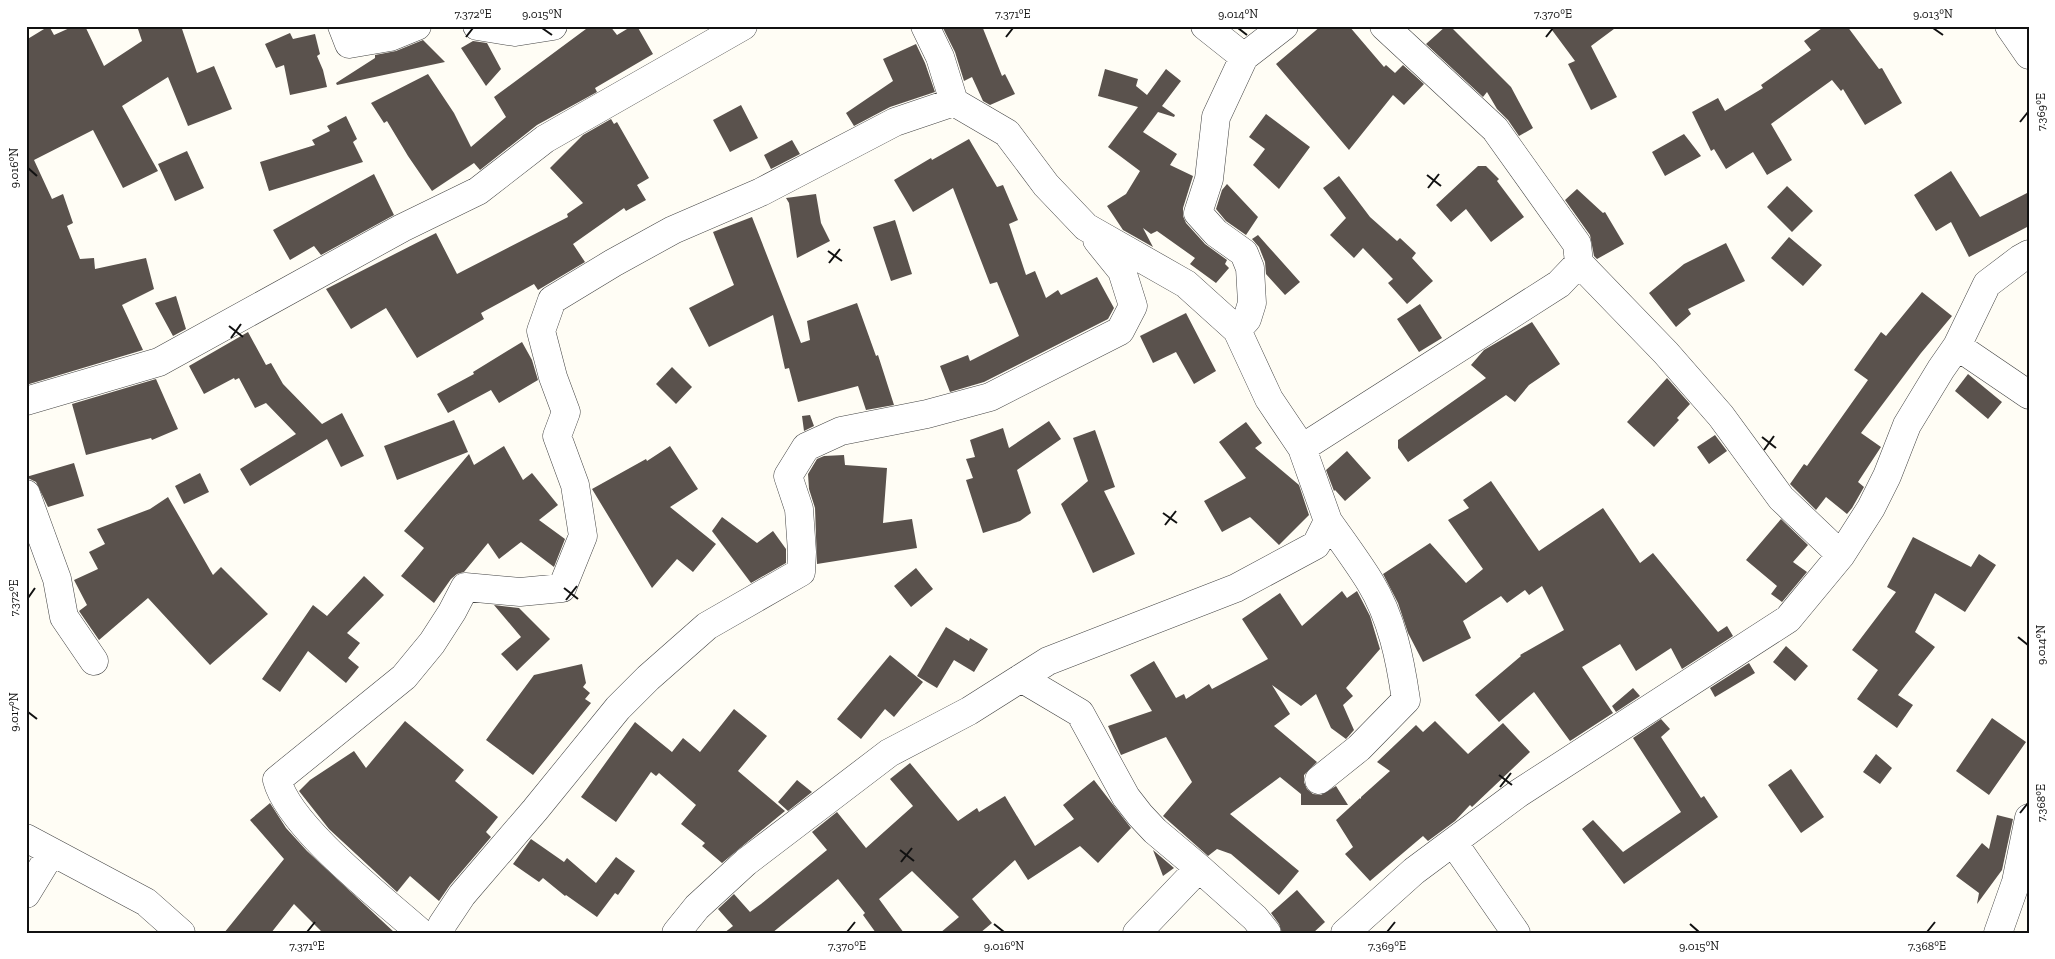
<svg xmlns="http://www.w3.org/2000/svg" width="2055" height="959" font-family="'Zilla Slab',serif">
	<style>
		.building { fill: #5a524d }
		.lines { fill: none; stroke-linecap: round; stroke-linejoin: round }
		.street-casing { stroke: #444; stroke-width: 29 }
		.street { stroke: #fff; stroke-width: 28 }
		.ticks { fill: none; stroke: #111; stroke-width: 2 }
		.neatline { fill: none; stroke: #111; stroke-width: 2 }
		.ticks-label { font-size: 12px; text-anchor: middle; fill: #111 }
	</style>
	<rect width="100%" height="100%" fill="#fffdf5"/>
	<path class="building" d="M49,26l5,9 20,-9h11l19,40 38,-25 -5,-15h44l16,47 17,-7 18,43 -44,17 -20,-49 -46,29 36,65 -35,17 -30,-58 -59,30 18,39 11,-5 10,29 -6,3 13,33 14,-1 1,11 51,-11 8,31 -32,16 21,45 -117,35v-345z
		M590,26h20l7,9 15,-9h5l16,28 -58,34 2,4 -60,33 -57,45 -6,-7 -42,28 -24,-35 -21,-35 -3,2 -13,-20 57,-29 26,39 17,34 35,-30 -12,-20z
		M942,26h40l20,50 3,-2 10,20 -25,11 -7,-4 -11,-24 -8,4 -9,-29z
		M1321,26h28l35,41 2,-2 9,8 8,-8 21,19 -20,21 -11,-10 -44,55 -73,-86z
		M1446,26h4l61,61 22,41 -14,8 -11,-16 -11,-11 -10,-17 -4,5 -57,-53z
		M1549,26h69l-27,20 26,51 -26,13 -23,-46 7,-3z
		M1825,26h22l32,43 3,-1 20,35 -37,22 -22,-36 -2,2 -9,-11 -61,44 21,36 -25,15 -14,-23 -27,17 -12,-20 -3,2 -19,-39 26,-14 7,13 38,-23 -2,-3 50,-35 -7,-9z
		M290,33l3,6 22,-5 5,20 -3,2 6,14 4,17 -37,8 -6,-30 -8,3 -11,-24z
		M423,40l22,22 -108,23 -1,-2 39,-25v-3l21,-4z
		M473,41l14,2 14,26 -15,17 -25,-38z
		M916,44l9,19 10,29 -45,15 -36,19 -8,-13 47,-32 -10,-22z
		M1105,69l33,10 -2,7 11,9 19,-26 15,12 -19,25 13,9 -1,2 -16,-5 -15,20 34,22 -7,11 23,11 -10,32v8l3,7 19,21 22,16 -2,4 4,4 -13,15 -26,-19 5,-6 -38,-27 -6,3 -8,-6 10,19 -30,-17 -16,-24 19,-12 14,-23 -32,-24 30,-40 -40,-11z
		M741,105l17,33 -28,14 -17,-32z
		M1266,114l44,33 -31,42 -26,-24 12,-16 -16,-12z
		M346,116l11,23 -4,3 10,20 -94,29 -9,-29 55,-17 -3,-5 18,-9 -3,-5z
		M611,119l3,5 3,-2 32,56 -12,7 9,15 -20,11 -2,-3 -51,36 12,18 -47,28 -4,-6 -53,29 3,6 -67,39 -31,-50 -35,21 -25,-40 110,-56 21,41 111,-57 -1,-3 16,-11 -33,-35 33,-33z
		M1684,134l17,22 -36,20 -13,-24z
		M969,139l28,48 6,-2 15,35 -9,4 17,51 9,-4 11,27 12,-8 3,5 36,-18 17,31 -6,11 -124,63 -34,10 -10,-26 28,-11 2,6 49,-25 -22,-54 -7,2 -37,-96 -40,24 -19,-32 37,-22 1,2z
		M792,140l8,14 -29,15 -7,-14z
		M187,151l17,37 -29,13 -17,-37z
		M1478,166h8l13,13 -2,2 27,36 -33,25 -25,-33 -15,13 -15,-17z
		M1951,171l29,46 49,-25v34l-60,31 -18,-35 -15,9 -22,-36z
		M374,174l20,41 -73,40 -7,-9 -24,14 -17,-30z
		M1339,176l31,41 27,24 3,-3 16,15 -4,5 21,23 -26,23 -19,-21 5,-4 -30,-31 -9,10 -24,-23 16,-17 -23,-30z
		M1227,184l31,33 -12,18 -20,-14 -10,-12 6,-19z
		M1787,186l26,25 -21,21 -25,-25z
		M1577,189l26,24 2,-1 19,32 -27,15 -3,-3 -4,-21 -25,-35z
		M816,194l5,29 9,18 -33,17 -8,-55 -3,-5z
		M752,217l49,126 9,-3 -3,-19 50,-18 19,53 2,-1 16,50 -28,5 -8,-24 -60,16 -9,-34 -4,1 -12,-54 -64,32 -20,-39 45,-23 -21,-53z
		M895,220l17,54 -21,7 -18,-54z
		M1258,235l42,47 -15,13 -19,-21 -1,-12 -6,-15 -7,-8z
		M1789,237l33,28 -19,21 -32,-28z
		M1726,243l19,38 -57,28 3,5 -15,13 -27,-34 35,-29z
		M1922,292l30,24 -31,37 -60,80 20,14 -23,35 6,5 -12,21 -5,6 -21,-17 -10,13 -26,-26 14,-20 3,2 61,-86 -14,-10 27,-38 5,4z
		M176,296l10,33 -13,7 -18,-33z
		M1420,304l22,34 -23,14 -22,-33z
		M1186,313l30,58 -22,13 -18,-32 -23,11 -13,-27z
		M1532,322l28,42 -31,21 -14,17 -9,-7 -98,67 -10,-14v-8l88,-62 -15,-13 13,-15z
		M248,332l18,33 5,-2 12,21 39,40 20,-11 22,43 -23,11 -14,-28 -77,47 -10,-17 56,-35 -30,-31 -11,5 -16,-30 -4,2 -1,-2 -30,16 -15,-28z
		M522,342l10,18 6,20 -39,23 -8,-13 -43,23 -11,-19 37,-20 -1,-2z
		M672,367l20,20 -16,17 -20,-20z
		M1968,374l34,28 -14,17 -33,-28z
		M1667,378l23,26 -13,14 2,2 -25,27 -27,-25z
		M156,379l22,50 -26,11 -1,-2 -65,17 -14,-51z
		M810,415l4,11 -10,5 -2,-15z
		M454,420l14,32 -71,28 -13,-34z
		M1049,421l12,18 -44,31 14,43 -11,8 -37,12 -17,-53 7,-2 -7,-19 9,-2 -5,-17 33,-12 6,20z
		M1246,422l16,21 -7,5 44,37 10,30 -30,30 -29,-28 -28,15 -18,-31 42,-23 -27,-36z
		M1095,430l20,57 -11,4 31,63 -42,19 -32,-69 27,-23 -15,-43z
		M1715,435l12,16 -18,13 -12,-17z
		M504,446l19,34 9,-7 26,32 -19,15 26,19 -11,28 -33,-25 -22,17 -11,-16 -24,29 -7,2 -6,5 -17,24 -33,-27 23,-28 -20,-17 65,-77 5,11z
		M670,446l28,43 -28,18 46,37 -23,28 -16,-13 -25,29 -60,-99 54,-30 1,2z
		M1347,451l24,27 -26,23 -10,-11 -1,1 -8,-21z
		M844,455l1,10 42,3 -4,55 29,-4 5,29 -100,16 -2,-56 -6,-19 -1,-15 9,-15 7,-3z
		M74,463l10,33 -36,11 -12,-25 -10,-5z
		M200,473l9,19 -25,12 -9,-18z
		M1491,481l48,70 64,-43 37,55 13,-10 65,79 9,-6 6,10 -51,33 -11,-21 -35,23 -16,-27 -38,23 31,46 -43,28 -36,-49 -35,30 -24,-27 46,-39 -1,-1 44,-25 -22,-44 -13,9 -4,-5 -18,13 -6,-7 -38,25 8,17 -48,24 -15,-29 -10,-30 -15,-29 47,-31 36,40 17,-14 -35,-49 21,-12 -6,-8z
		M168,497l45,78 8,-8 47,47 -58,51 -62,-67 -49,42 -20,-29 8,-6 -13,-25 24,-11 -9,-17 16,-8 -8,-15 53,-20z
		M722,517l35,26 16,-12 13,18v14l-35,20 -39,-52z
		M1781,519l27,26 -15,17 14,10 -25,30 -11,-8 6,-8 -31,-26z
		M1913,537l58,30 8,-13 17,11 -31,47 -30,-19 -20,39 20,15 -37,48 15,10 -16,23 -40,-29 21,-29 -26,-20 44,-58 -9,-5z
		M916,568l17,21 -22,18 -17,-21z
		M364,576l20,19 -37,38 13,10 -12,15 11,9 -13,16 -38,-32 -28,41 -18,-13 51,-74 14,11z
		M1342,591l5,7 10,-7 13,25 10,33 -34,39 7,8 -10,9 11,25 -8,9 -15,-11 -15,-34 -15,12 -29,-21 18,29 -16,12 43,36 -13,13v7l3,7 6,5 8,1 15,-9 12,19h-47v-11l-21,-17 -50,37 69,57 -20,24 -48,-41 -14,-5 -9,7 -45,-40 29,-34 -26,-45 -45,18 -13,-29 44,-15 -22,-36 24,-14 22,37 8,-4 2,5 23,-15 3,5 56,-30 -26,-40 38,-26 22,33z
		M494,605l25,3 31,31 -33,32 -16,-17 20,-17z
		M946,627l23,14 1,-3 18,11 -14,23 -20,-12 -17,28 -20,-12z
		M1786,646l22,20 -13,15 -22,-19z
		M890,655l33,27 -29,35 -9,-8 -24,30 -24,-20z
		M1749,663l6,10 -40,24 -5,-9z
		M582,664l4,19 -3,4 7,6 -5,6 6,4 -58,72 -47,-35 48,-65z
		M1633,688l7,8 -24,16 -4,-6z
		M734,709l33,27 -29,35 47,40 -63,52 -20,-17 3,-3 -24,-19 15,-19 -37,-32 -3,3 -5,-4 -35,50 -35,-25 54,-75 37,30 11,-14 17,14z
		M1992,718l34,24 -37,53 -33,-24z
		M1661,719l9,10 -9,8 40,61 3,-2 14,21 -94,67 -42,-55 11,-9 30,32 58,-40 -48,-74z
		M405,721l59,49 -9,11 43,36 -12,15 5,5 -41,48 -11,16 -29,-25 -13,16 -68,-63 -30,-38 11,-11 44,-29 12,17z
		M1435,721l33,33 35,-31 27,29 -58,55 -2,-2 -15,16 -27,20 -5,-5 -53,45 -25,-27 8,-7 -17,-27 24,-22 1,1v-2l29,-26 -13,-9 39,-37 7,7z
		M1876,754l16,14 -12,16 -17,-12z
		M910,763l48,58 19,-13 2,4 26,-16 30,50 39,-27 -11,-14 31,-25 37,48 -33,35 -18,-17 -52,34 -13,-20 -43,39 20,24 -12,10h-40l19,-16 -47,-46 -33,28 25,34h-28l-13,-18 2,-2 -27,-34 -66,54h-48l9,-7 -15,-17 16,-15 16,18 11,-8 66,-54 -15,-18 25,-20 29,36 47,-42 -23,-27z
		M1791,769l33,48 -23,16 -33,-48z
		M797,780l15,12 -24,19 -10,-9z
		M270,803l16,25 21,23 88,82h-72l-29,-29 -23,29h-47l60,-74 -34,-39z
		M1997,815l16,4 -11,51 -25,34 2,-11 -23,-17 26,-33 7,6z
		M531,839l33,23 3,-4 29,25 20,-26 19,14 -17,24 -3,-2 -18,24 -31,-22 -1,1 -22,-18 -4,4 -26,-18z
		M1153,850l21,18 -11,8z
		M1297,890l28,32 -12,11h-31l-3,-9 -8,-11z"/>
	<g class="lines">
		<defs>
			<path id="street" d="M342,26l7,18 41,-7 27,-11
				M477,26l38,6 38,-6
				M1205,26l39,31
				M2009,26l20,29
				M1579,263l87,90 55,63 60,82 60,57
				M1237,330l10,-11 5,-16 -2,-35 -6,-15 -28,-20 -18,-20 11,-34 7,-62 28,-60 40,-31
				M1957,346l72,49
				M26,401l133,-39 243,-134 76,-37 67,-52 198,-113
				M1302,448l257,-164 20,-21 -2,-19 -82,-115 -111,-103
				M26,494l31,85 7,38 30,44
				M1021,678l59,35 46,84 14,18 15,16 44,37 56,50 12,15
				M1319,780l40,-32 47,-48c-6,-41 -14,-82 -36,-118 -13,-21 -28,-41 -42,-61
				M26,838l120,64 35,31
				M1453,842l63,91
				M26,894l25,-41
				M421,933c-38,-34 -132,-106 -144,-153l127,-103 28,-34 20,-31 13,-25 55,5 42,-4 21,-52 -8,-51 -18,-49 9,-24 -13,-35 -12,-46 11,-31 61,-37 60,-33 88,-38 134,-70 59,-20
				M441,933l1,-8 20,-30 73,-85 83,-102 30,-30 59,-52 94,-54 1,-20 -3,-43 -11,-33 18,-29 35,-16 86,-17 63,-17 130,-66 13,-25 -11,-35 -25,-31
				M676,933l21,-26 49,-45 143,-109 80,-42 79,-50 188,-73 80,-43 12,-24 -26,-73 -33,-49 -32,-69 -51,-46 -100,-57 -40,-42 -39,-52 -53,-31 -14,-45 -15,-31
				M1137,933l62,-65
				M1345,933l69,-62 105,-78 269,-174 53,-64 30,-47 16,-32 20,-51 34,-56 16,-23 30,-62 33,-25 9,-5
				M1998,933l18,-51 13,-64"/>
		</defs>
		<use href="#street" class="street-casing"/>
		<use href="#street" class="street"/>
	</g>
	<path class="ticks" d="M542,28l10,7M1238,28l9,7M1933,28l10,7M466,37l7,-9M1006,37l7,-9M1546,37l7,-9M2020,122l8,-10M28,168l9,8M1427,175l14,11M1428,188l11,-14M828,251l14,10M829,263l11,-14M229,326l14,11M231,338l10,-14M1762,437l14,11M1764,450l10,-14M1163,513l14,10M1165,525l11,-14M564,588l14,11M28,598l7,-10M566,600l11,-14M2018,637l10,8M28,712l9,7M1499,775l13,10M1500,787l11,-14M2020,813l8,-10M900,850l14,11M901,862l11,-14M994,924l10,8M1690,924l9,8M307,932l8,-10M847,932l8,-10M1387,932l8,-10M1927,932l8,-10"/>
	<rect width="2055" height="959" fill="none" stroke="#ffffff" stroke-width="55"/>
	<rect x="28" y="28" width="2000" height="904" class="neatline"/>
	<g class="ticks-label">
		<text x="473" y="18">7.372°E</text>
		<text x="542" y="18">9.015°N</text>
		<text x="1013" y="18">7.371°E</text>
		<text x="1238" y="18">9.014°N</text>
		<text x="1553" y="18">7.370°E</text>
		<text x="1933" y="18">9.013°N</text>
		<text transform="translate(2041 112) rotate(-90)" y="4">7.369°E</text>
		<text transform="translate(14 168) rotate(-90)" y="4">9.016°N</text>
		<text transform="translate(14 598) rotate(-90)" y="4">7.372°E</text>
		<text transform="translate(2041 645) rotate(-90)" y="4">9.014°N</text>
		<text transform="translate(14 712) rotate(-90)" y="4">9.017°N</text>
		<text transform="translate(2041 803) rotate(-90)" y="4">7.368°E</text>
		<text x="307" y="950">7.371°E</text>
		<text x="847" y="950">7.370°E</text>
		<text x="1004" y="950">9.016°N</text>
		<text x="1387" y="950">7.369°E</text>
		<text x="1699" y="950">9.015°N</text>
		<text x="1927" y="950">7.368°E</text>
	</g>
</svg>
